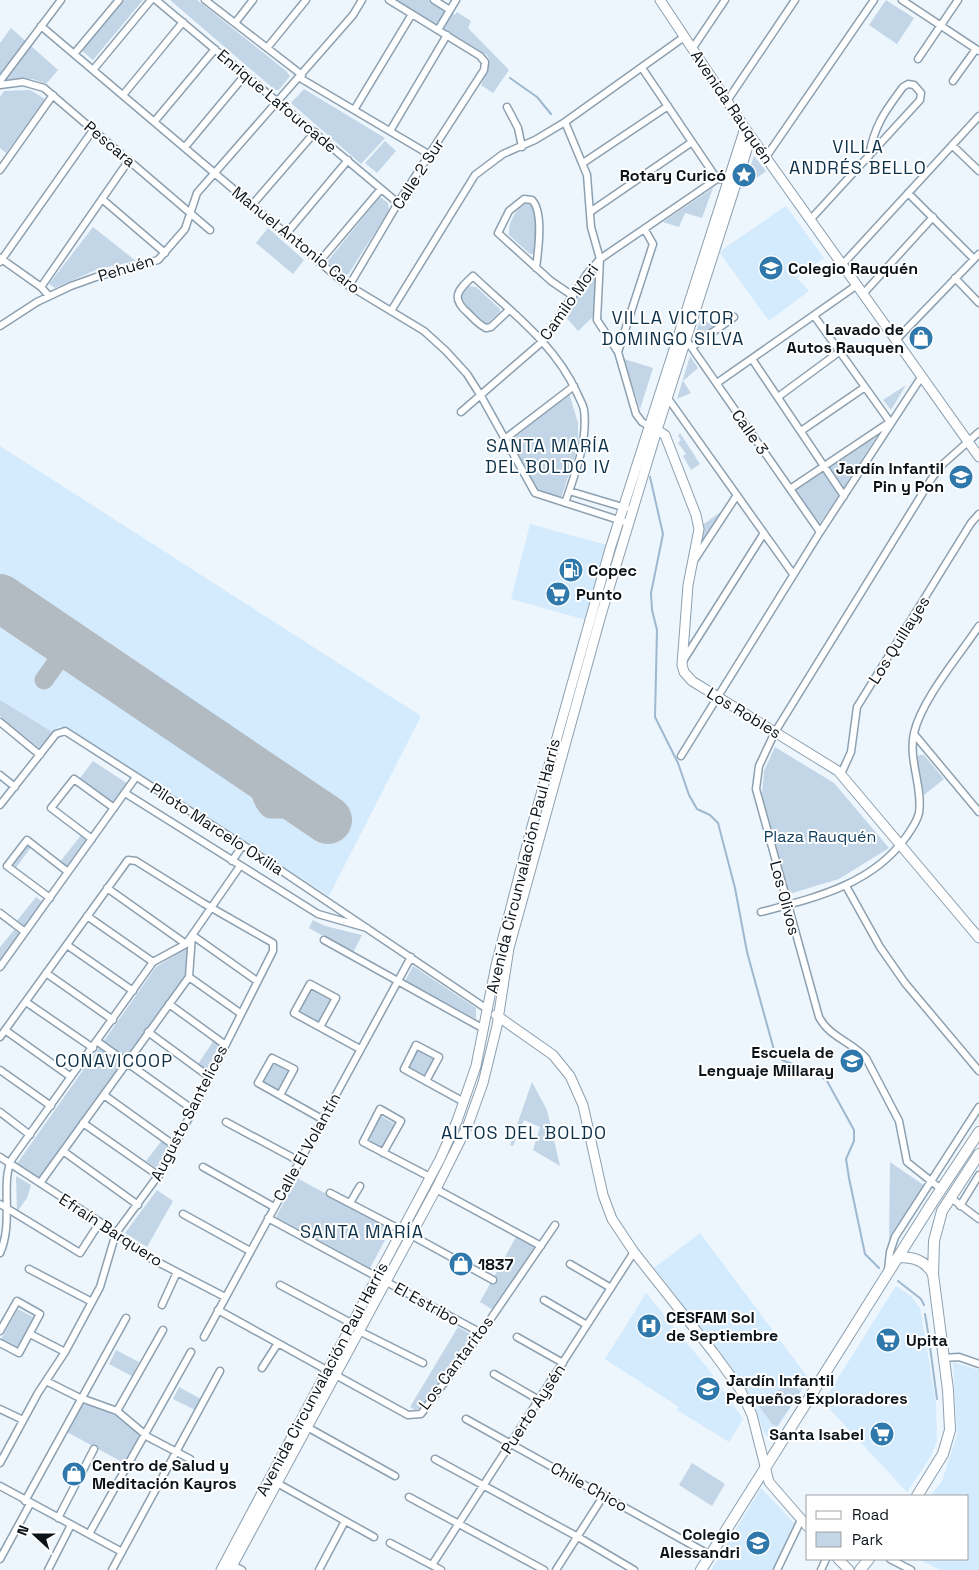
<svg xmlns="http://www.w3.org/2000/svg" width="979" height="1570" font-family="'Space Grotesk',sans-serif">
	<style>
		.built { fill: #d4ebfd }
		.green { fill: #c3d6e7 }
		.lines { fill: none; stroke-linecap: round; stroke-linejoin: round }
		.stream { stroke: #9db8cf; stroke-width: 2 }
		.taxiway { stroke: #b2bac2; stroke-width: 19 }
		.runway { stroke: #b2bac2; stroke-width: 48 }
		.street-casing { stroke: #8ca0b0; stroke-width: 9 }
		.secondary-casing { stroke: #8ca0b0; stroke-width: 11 }
		.primary-casing { stroke: #8ca0b0; stroke-width: 12 }
		.street { stroke: #fff; stroke-width: 6 }
		.secondary { stroke: #fff; stroke-width: 9 }
		.primary { stroke: #fff; stroke-width: 10 }
		.labels { text-anchor: middle; dominant-baseline: central; stroke-width: 4; stroke-linejoin: round; paint-order: stroke }
		.street-label { font-size: 16px; fill: #0b1319; stroke: #fff }
		.poi-label { font-size: 16px; font-weight: bold; fill: #0b1319; stroke: #fff; text-anchor: start }
		.park-label { font-size: 16px; fill: #0d3c5c; stroke: #fff }
		.neighbourhood-label { font-size: 18px; letter-spacing: 1px; fill: #0f324b; stroke: #fff }
	</style>
	<rect width="100%" height="100%" fill="#edf5fd"/>
	<path class="built" d="M786,206l38,52 -27,20 12,13 -40,30 -50,-69z
		M0,446l421,270 -92,180 -176,-114 -94,-56 -5,7 -54,-33z
		M955 477a6 6 0 1 1 12 0a6 6 0 1 1-12 0Z
		M530,524l77,21 -21,75 -75,-21z
		M700,1233l109,146 -38,59 -6,-3 -11,-29 -39,-59 -61,-79z
		M896,1286l15,10 9,12 16,95 1,38 -6,15 -24,36 -84,-90z
		M646,1293l64,78 33,48 -14,23 -52,-32 2,-3 -74,-48z
		M953,1362l26,8v200h-39l-21,-11h49v-63h-38l12,-15 15,-46z
		M761,1488l36,38 -22,44h-64z"/>
	<path class="green" d="M123,0h20l-50,60 -12,-10z
		M170,0h27l88,70 5,6 -11,14h-4z
		M396,0h33l26,15 2,-3 14,9 -3,7 41,42 -16,23 -12,-8 9,-24 -3,-6z
		M886,0l28,18 -17,26 -28,-19z
		M11,28l47,42 -12,14 -13,-5 -33,2v-38z
		M304,89l81,49 -24,26 -70,-61z
		M30,90l15,9 -39,54 -6,-5v-51l4,-6z
		M385,141l11,10 -19,22 -12,-10z
		M754,156l12,15 -24,18z
		M713,188l-11,30 -17,-5 -6,14 -16,-5z
		M380,197l8,6 1,7 -40,63 -4,3 -18,-14z
		M527,203l6,4 4,43 -4,4h-3l-21,-19c-1,-13 6,-25 18,-32z
		M93,227l43,34 -38,8 -43,19 -6,-4z
		M268,228l36,32 -11,14 -37,-31z
		M590,277l6,2 -2,37 -16,15 -14,-16z
		M468,286l8,1 24,22v3l-13,12 -4,-1 -18,-17 -4,-10z
		M700,320l16,5 -24,19z
		M690,356l8,12 -15,13 8,12 -14,6z
		M624,359l29,9 -13,41z
		M906,385l-15,25 -8,-10z
		M569,393l9,30v24l-18,54 -23,-8 -27,-52z
		M880,431l-38,59 -13,-22z
		M680,433l20,31 -9,6 -8,-14 3,-2 -8,-11 3,-3 -3,-4z
		M825,470l15,24 -21,30 -23,-34z
		M722,511l-26,40 5,-25z
		M0,700l54,33 -15,15 -39,-32z
		M775,747l59,36 55,65 -50,31 -50,15 -27,-100 2,-23z
		M919,755h5l20,24 -20,16 -8,-35z
		M93,761l35,23 -16,20 -32,-26z
		M82,834l5,4 -21,29 -7,-4z
		M27,842l5,4 -17,23 -6,-4z
		M36,897l7,5 -18,26 -9,-6z
		M313,920l12,6 37,9 -9,18 -44,-25z
		M14,930l7,4 -21,26v-13z
		M190,946l-5,30 -147,203 -22,-14 140,-198z
		M413,966l63,42v11l-71,-38z
		M311,987l21,12 -14,25 -21,-11z
		M214,1040l6,4 -13,26 -9,-6z
		M417,1048l19,10 -10,18 -19,-10z
		M273,1061l18,10 -12,21 -18,-9z
		M532,1082l15,28 13,56 -27,-16 7,-23 -16,-7 -11,26 -3,-1z
		M381,1116l14,8 -12,25 -15,-8z
		M163,1139l7,5 -12,25 -12,-8z
		M890,1162l35,24 -36,55z
		M16,1176l15,9 -4,13 -10,14z
		M297,1178l94,51 -21,39 -94,-51z
		M157,1190l16,11 -26,46 -22,-14z
		M516,1237l20,11 -43,62 -13,-8z
		M18,1309l17,9 -18,32 -17,-9z
		M458,1327l16,9 -53,72 -6,2 -5,-3z
		M116,1350l23,12 -7,14 -23,-12z
		M789,1384l12,7 -24,35 -4,-1 -16,-22z
		M179,1387l22,12 -6,11 -22,-11z
		M82,1404c24,4 41,13 58,31l-16,28 -57,-31z
		M692,1463l33,21 -13,22 -33,-21z"/>
	<g class="lines">
		<path class="stream" d="M510,78l27,19 14,17
			M650,477l13,57 -12,59 1,17 5,20 -2,87 23,46 11,32 8,14 13,6 8,8 17,65 12,64 27,98 8,10 34,13 11,8 27,49v11l-8,18 3,19 16,76 14,14
			M898,1281l23,18 3,6
			M925,1314l4,24
			M930,1347l7,52"/>
		<path class="taxiway" d="M44,680l25,-35
			M253,769c8,12 5,30 17,40h12l5,-4 4,-10"/>
		<path class="runway" d="M0,598l328,222"/>
		<defs>
			<path id="street" d="M156,0l242,203
				M205,0l97,75
				M434,0l16,10
				M902,0l77,51
				M235,23l18,-23
				M41,26l302,256 81,49 22,20 21,23 14,22 54,97 93,30
				M438,30l18,-30
				M267,48l39,-48
				M692,49l33,-49
				M74,54l45,-54
				M918,59l40,-59
				M642,68l75,111
				M93,70l58,-70
				M300,78l130,77
				M0,81l61,-81
				M953,81l23,-32
				M0,85l23,-3 21,6 166,142
				M123,95l60,-73
				M727,101l68,-101
				M507,107l11,21 4,19
				M354,110l58,-96
				M154,122l61,-73
				M565,122l22,53 4,52 9,32 -3,61 21,32 18,62 6,8 10,6
				M390,131l57,-96
				M952,145l27,26
				M185,147l60,-72
				M766,157l108,-157
				M583,163l85,-57
				M0,170l53,-75
				M908,193l66,66
				M102,199l63,54
				M252,205l63,-73
				M590,212l102,-70
				M810,220l110,-120 1,-7 -7,-8 -6,-1 -5,3c-18,24 -29,39 -34,69
				M286,234l62,-74
				M0,258l41,29 8,9
				M0,262l93,-132
				M319,262l62,-73
				M842,265l137,-149
				M536,268c2,-16 8,-56 -4,-68l-8,-1 -15,12 -11,22 53,48 22,15
				M955,278l24,25
				M349,286l49,-83 86,-133 1,-8 -5,-6 -91,-56
				M41,287l88,-127
				M863,294l70,-77
				M509,310l-18,17 -5,1c-7,-3 -12,-9 -18,-15 -18,-15 -10,-23 5,-37 38,36 82,68 104,117 2,5 6,11 7,17 4,31 -9,64 -19,93
				M391,311l84,-136 28,-21 32,-14 30,-18 119,-85
				M0,326l37,-24 34,-16 25,-9 62,-17 27,-31 12,-36 156,-178 9,-15
				M685,338l135,194
				M896,340l83,-86
				M692,347l42,-30
				M618,352l35,-108 -8,-14
				M752,359l92,137
				M717,383l140,-98
				M667,397l126,177
				M778,397l61,-45
				M461,412l82,-71 44,-67 13,-15 117,-80 14,1
				M801,431l64,-44
				M506,438l68,-52
				M790,489l100,-67 -75,-105
				M569,491l57,17
				M695,559l42,-64
				M683,661l81,-128
				M0,722l40,33
				M914,734l65,78
				M681,756l139,-224 102,-156
				M841,774l10,-22 6,-45 114,-184 8,-9
				M0,775l15,12
				M125,793l193,121 49,14
				M0,805l56,-71 9,-3 178,114 244,164
				M92,839l-41,-31 23,-29 40,29
				M232,861l11,-16
				M846,886l34,61 25,36 74,88
				M107,888l79,56
				M50,898l-43,-32 20,-26 41,32
				M761,912c53,-14 111,-27 145,-75 5,-7 11,-15 13,-24 4,-26 -11,-53 -5,-80 8,-34 45,-77 65,-107
				M0,913l25,19
				M87,916l66,46
				M192,935l65,46
				M324,940l160,89
				M67,945l66,46
				M0,967l136,-190
				M46,973l67,47
				M189,977l51,36
				M26,1002l67,46
				M169,1004l55,40
				M320,1027l16,-29 -26,-14 -16,29 66,36
				M5,1030l66,47
				M148,1032l60,44
				M0,1037l128,-177 8,1 67,42 70,40v8l-110,218 -47,64 -16,54 -35,65 -27,41 -38,70
				M98,1042l94,67
				M0,1070l51,36
				M426,1081l13,-24 -23,-12 -12,24 60,33
				M104,1095l71,51
				M280,1095l14,-26 -22,-11 -14,25 64,36
				M0,1112l30,23
				M226,1122l73,39
				M83,1123l76,53
				M63,1151l75,54
				M383,1153l18,-32 -21,-12 -17,33 67,35
				M0,1157l100,65 50,36 75,39
				M203,1167l71,40
				M40,1183l149,-206 3,-42
				M436,1189l105,57
				M941,1189l-34,-27 -8,-41 -33,-63c-14,-16 -37,-21 -47,-41l-63,-228 3,-23 16,-34 157,-254 11,-14 36,-32
				M330,1193l71,37
				M951,1198l28,21
				M350,1203l10,-17
				M0,1204l80,49 20,-31
				M960,1206l19,-31
				M183,1214l67,37
				M268,1218l213,115
				M411,1235l82,45
				M0,1253c14,-30 0,-72 12,-94l141,-197 33,-18 54,-78
				M570,1264l41,24
				M29,1269l63,33
				M888,1270l2,-18 5,-15 84,-130
				M280,1285l71,38
				M544,1300l43,25
				M162,1305l15,-33
				M218,1310l190,105 13,-1 60,-81 74,-108
				M0,1331l17,-30 23,13 -21,39 -19,-10
				M359,1331l64,32
				M30,1334l35,18
				M204,1337l207,-380
				M517,1337l46,26
				M943,1358l16,-1 20,7
				M262,1368l16,-25
				M494,1374l45,26
				M46,1381l32,16 39,14 31,26 42,22
				M0,1409l23,11
				M117,1411l46,-81
				M466,1419l244,136
				M307,1427l88,49
				M435,1459l143,78 56,33
				M277,1483l97,54
				M0,1486l122,66
				M409,1497l135,73
				M25,1501l101,-183
				M58,1518l36,-69
				M89,1534l102,-182
				M390,1543l51,27
				M0,1559l30,-55
				M890,1559l21,11
				M232,1565l10,5
				M432,1565l202,-313
				M48,1570l23,-45
				M112,1570l108,-199
				M319,1570l26,-49
				M556,1570l48,-75
				M777,1570l24,-50
				M821,1570l5,-11"/>
			<path id="secondary" d="M660,0l85,128 234,329
				M657,430l8,5 31,80 3,14 -11,56 -6,80 2,7 8,9 146,90 141,167
				M496,1015l57,40 17,21 13,29 20,90 9,24 22,33 79,100 27,37 12,26 17,67 39,45
				M838,1559l11,11
				M221,1570l219,-411 17,-38 19,-55 20,-101 33,-128 81,-288 135,-421
				M230,1570l206,-381 32,-64 15,-42 14,-57 12,-78 92,-333 56,-185 94,-293"/>
			<path id="primary" d="M898,1257c15,0 27,3 35,17
				M917,1496l26,-42 7,-24 -2,-40 -15,-116 1,-33 8,-30 37,-57
				M701,1570l231,-367 47,-71
				M860,1570l9,-11"/>
		</defs>
		<use href="#street" class="street-casing"/>
		<use href="#secondary" class="secondary-casing"/>
		<use href="#primary" class="primary-casing"/>
		<use href="#street" class="street"/>
		<use href="#secondary" class="secondary"/>
		<use href="#primary" class="primary"/>
	</g>
	<defs>
		<symbol id="sight-disc" viewBox="-11 -11 22 22"><circle r="9.5" fill="#2f78ab" stroke="#fff"/><path d="M0-6L1.8-2.2L6-1.7L2.9 1.2L3.7 5.4L0 3.3L-3.7 5.4L-2.9 1.2L-6-1.7L-1.8-2.2Z" fill="#fff"/></symbol>
		<symbol id="school-disc" viewBox="-11 -11 22 22"><circle r="9.5" fill="#2f78ab" stroke="#fff"/><path d="M0-5L7-2L0 1L-7-2ZM-4 1L0 2.5L4 1V4Q0 6-4 4Z" fill="#fff"/></symbol>
		<symbol id="shop-disc" viewBox="-11 -11 22 22"><circle r="9.5" fill="#2f78ab" stroke="#fff"/><path d="M-5-2.5h2.3a2.7 3.5 0 0 1 5.4 0H5L5.5 6h-11ZM-1.5-2.5h3a1.5 2.3 0 0 0-3 0Z" fill="#fff"/></symbol>
		<symbol id="fuel-disc" viewBox="-11 -11 22 22"><circle r="9.5" fill="#2f78ab" stroke="#fff"/><path d="M-5.5-6h7V0h2V4h1.3V-2.5L3-4.5l.8-.8L6-3V5H2.5V1h-1V6h-7ZM-4.2-4.7v3.2H.2V-4.7Z" fill="#fff"/></symbol>
		<symbol id="supermarket-disc" viewBox="-11 -11 22 22"><circle r="9.5" fill="#2f78ab" stroke="#fff"/><path d="M-6-5.5h2.5l.6 2H6L4.5 2H-2.5L-4.4-4H-6ZM-1.5 3.2a1.3 1.3 0 1 0 .1 0ZM3 3.2a1.3 1.3 0 1 0 .1 0Z" fill="#fff"/></symbol>
		<symbol id="hospital-disc" viewBox="-11 -11 22 22"><circle r="9.5" fill="#2f78ab" stroke="#fff"/><path d="M-5-5h3v3.5h4V-5h3V5h-3V1.5h-4V5h-3Z" fill="#fff"/></symbol>
	</defs>
	<g fill-rule="evenodd">
		<use href="#sight-disc" x="730" y="161" width="28" height="28"/>
		<use href="#school-disc" x="757" y="254" width="28" height="28"/>
		<use href="#shop-disc" x="907" y="324" width="28" height="28"/>
		<use href="#school-disc" x="947" y="463" width="28" height="28"/>
		<use href="#fuel-disc" x="557" y="556" width="28" height="28"/>
		<use href="#supermarket-disc" x="544" y="580" width="28" height="28"/>
		<use href="#school-disc" x="838" y="1047" width="28" height="28"/>
		<use href="#shop-disc" x="447" y="1250" width="28" height="28"/>
		<use href="#hospital-disc" x="635" y="1312" width="28" height="28"/>
		<use href="#supermarket-disc" x="874" y="1326" width="28" height="28"/>
		<use href="#school-disc" x="694" y="1375" width="28" height="28"/>
		<use href="#supermarket-disc" x="868" y="1420" width="28" height="28"/>
		<use href="#shop-disc" x="60" y="1460" width="28" height="28"/>
		<use href="#school-disc" x="744" y="1529" width="28" height="28"/>
	</g>
	<g class="labels">
		<g class="street-label">
			<text transform="translate(277 101) rotate(40)">Enrique Lafourcade</text>
			<text transform="translate(732 107) rotate(56)">Avenida Rauquén</text>
			<text transform="translate(110 144) rotate(40)">Pescara</text>
			<text transform="translate(418 174) rotate(-57)">Calle 2 Sur</text>
			<text transform="translate(296 240) rotate(39)">Manuel Antonio Caro</text>
			<text transform="translate(126 268) rotate(-17)">Pehuén</text>
			<text transform="translate(569 302) rotate(-55)">Camilo Mori</text>
			<text transform="translate(750 432) rotate(55)">Calle 3</text>
			<text transform="translate(899 640) rotate(-58)">Los Quillayes</text>
			<text transform="translate(744 713) rotate(31)">Los Robles</text>
			<text transform="translate(217 829) rotate(33)">Piloto Marcelo Oxilia</text>
			<text transform="translate(523 866) rotate(-76)">Avenida Circunvalación Paul Harris</text>
			<text transform="translate(785 898) rotate(75)">Los Olivos</text>
			<text transform="translate(189 1113) rotate(-63)">Augusto Santelices</text>
			<text transform="translate(307 1147) rotate(-61)">Calle El Volantín</text>
			<text transform="translate(111 1230) rotate(33)">Efraín Barquero</text>
			<text transform="translate(427 1304) rotate(29)">El Estribo</text>
			<text transform="translate(456 1363) rotate(-53)">Los Cantaritos</text>
			<text transform="translate(322 1379) rotate(-62)">Avenida Circunvalación Paul Harris</text>
			<text transform="translate(533 1409) rotate(-57)">Puerto Aysén</text>
			<text transform="translate(589 1487) rotate(29)">Chile Chico</text>
		</g>
		<g class="poi-label">
			<text x="726" y="175" text-anchor="end">Rotary Curicó</text>
			<text x="788" y="268">Colegio Rauquén</text>
			<text x="904" y="329" text-anchor="end">Lavado de<tspan x="904" dy="18">Autos Rauquen</tspan></text>
			<text x="944" y="468" text-anchor="end">Jardín Infantil<tspan x="944" dy="18">Pin y Pon</tspan></text>
			<text x="588" y="570">Copec</text>
			<text x="576" y="594">Punto</text>
			<text x="834" y="1052" text-anchor="end">Escuela de<tspan x="834" dy="18">Lenguaje Millaray</tspan></text>
			<text x="478" y="1264">1837</text>
			<text x="666" y="1317">CESFAM Sol<tspan x="666" dy="18">de Septiembre</tspan></text>
			<text x="906" y="1340">Upita</text>
			<text x="726" y="1380">Jardín Infantil<tspan x="726" dy="18">Pequeños Exploradores</tspan></text>
			<text x="864" y="1434" text-anchor="end">Santa Isabel</text>
			<text x="92" y="1465">Centro de Salud y<tspan x="92" dy="18">Meditación Kayros</tspan></text>
			<text x="740" y="1534" text-anchor="end">Colegio<tspan x="740" dy="18">Alessandri</tspan></text>
		</g>
		<g class="park-label">
			<text x="820" y="836">Plaza Rauquén</text>
		</g>
		<g class="neighbourhood-label">
			<text x="858" y="146">VILLA<tspan x="858" dy="21">ANDRÉS BELLO</tspan></text>
			<text x="673" y="317">VILLA VICTOR<tspan x="673" dy="21">DOMINGO SILVA</tspan></text>
			<text x="548" y="445">SANTA MARÍA<tspan x="548" dy="21">DEL BOLDO IV</tspan></text>
			<text x="114" y="1060">CONAVICOOP</text>
			<text x="524" y="1132">ALTOS DEL BOLDO</text>
			<text x="362" y="1231">SANTA MARÍA</text>
		</g>
	</g>
	<rect x="806" y="1495" width="162" height="65" fill="#ffffff" stroke="#9da1a3"/>
	<rect x="816" y="1511" width="25" height="8" fill="#ffffff" stroke="#9da1a3"/>
	<text x="852" y="1520" font-size="15" fill="#0b1319">Road</text>
	<rect x="816" y="1532" width="25" height="15" fill="#c3d6e7" stroke="#9da1a3"/>
	<text x="852" y="1545" font-size="15" fill="#0b1319">Park</text>
	<g transform="translate(35 1535) rotate(291)" stroke="#ffffff" stroke-width="4" paint-order="stroke">
	<path d="M0-4L9 19L0 12L-9 19Z" fill="#0b1319"/>
	<text y="-8" font-size="14" font-weight="bold" text-anchor="middle" fill="#0b1319">N</text>
	</g>
</svg>
